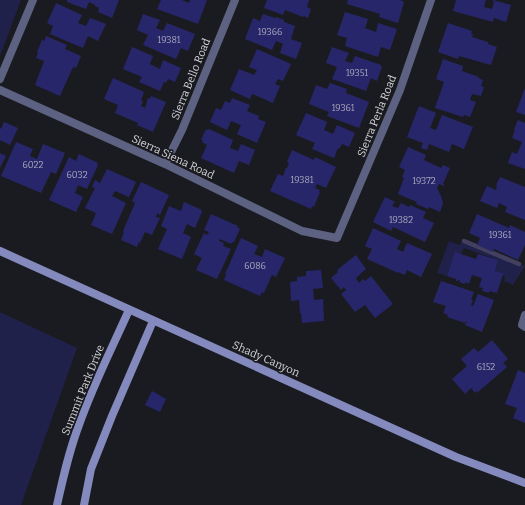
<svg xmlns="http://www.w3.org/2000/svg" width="525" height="505" font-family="Bitter,serif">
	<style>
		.green { fill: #20214a }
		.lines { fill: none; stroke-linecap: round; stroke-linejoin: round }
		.stream { stroke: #433f5f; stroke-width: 4.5 }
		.building { fill: #28266a }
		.street { stroke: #5e6282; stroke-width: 8 }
		.secondary { stroke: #848abe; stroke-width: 8 }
		.labels { text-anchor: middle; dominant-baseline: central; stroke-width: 3.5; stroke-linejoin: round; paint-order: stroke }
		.number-label { font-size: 9px; fill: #a8a8bc }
		.street-label { font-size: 11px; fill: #d2d3d7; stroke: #1a1b20 }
	</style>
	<rect width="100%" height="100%" fill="#1a1b20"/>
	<path class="green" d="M0,0h21l-21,56z
		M449,241l10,4 2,-2 6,-1 58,24 -12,19 -9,-4 1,-5 -10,-5 3,-11 -34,-12 -3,6 -6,-1 -8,23 -10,-3z
		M0,312l77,36 -56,157h-21z"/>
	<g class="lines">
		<path class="stream" d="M464,241l55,23"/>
	</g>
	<path class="building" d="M67,0h52l-7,18 -14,-6 1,-4 -4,-2v-1l-6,-3 -3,7 -19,-7z
		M161,0h21l7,3 1,-3h17l-9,24 -41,-15z
		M267,0h42l-2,7 4,2 -3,9 -4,-2 -1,1 -18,-7 -2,5 -19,-7z
		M348,0h52l4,2 -6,21 -19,-6 1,-3 -33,-10z
		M456,0h30l-2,7 8,2 2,-7h-1v-2l18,5 -5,17 -12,-4 -1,4 -40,-11z
		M56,3l26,12 -4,8 8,3 4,-8 16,6 -8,17 -10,-5 -5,12 -33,-14 3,-8 -6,-3z
		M345,12l23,7 -3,9 11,4 2,-9 19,6 -7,21 -9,-3 -3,10 -33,-11 2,-8 -10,-3z
		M143,14l17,6 -4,8 7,3 4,-8 28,11 -7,17 -7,-3 -5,11 -33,-14 5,-10 -11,-5z
		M263,14l12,4 1,-1 8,3v2l11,4 -4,13 11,4 -6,16 -16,-6 3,-9 -7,-3 -4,9 -27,-11 8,-21 7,3z
		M448,23l24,8 -1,3h2l-1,3 16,5v2l9,3 -6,18 -32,-9 -1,3 -20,-7z
		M46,36l21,9 -2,4 16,7 -5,12 -3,-1 -13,29 -25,-11 9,-24 -8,-3 2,-5 -1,-1 5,-12 2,1z
		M132,47l21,9 -3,8 10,5 3,-9 18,8 -6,14 -7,-3 -2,4 -2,-1 -4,9 -21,-9 3,-5 -19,-8z
		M332,47l17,6 -4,8 7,2 3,-7 26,9v2h1l-5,14 -6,-3 -5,13 -34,-12 5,-12 -11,-4z
		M257,49l34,15 -8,17 -5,-2 -3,5 5,2 -7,17 -21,-9 -2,5 -20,-9 9,-21 15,6 3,-5 -8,-3z
		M443,59l20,7 -1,5 17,6 -1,1 5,2 -2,6 3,1 -3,9 -9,-2 -2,6 6,2 -6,15 -6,-2 -1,2 -28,-9 9,-26 -8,-3z
		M113,78l31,14 -3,8 2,1 -2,5 4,2 3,-10 2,1 1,-3 15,6 -13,30 -16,-7 1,-2 -23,-10 3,-8 -14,-6z
		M330,83l17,6 -1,4 23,9 -10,26 -32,-12 2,-4 -20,-8 7,-19 11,4z
		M525,88v27l-9,-3z
		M232,98l18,7 -3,6 12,5 -1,3 8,3 -9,21 -20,-9 4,-9 -10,-4 -4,9 -17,-8 6,-14 5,2 4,-9 5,2z
		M419,106l17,7 -6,15 6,2 6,-15 31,12 -9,22 -12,-5 -3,8 -20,-8 -2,6 -6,-2 2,-5 -16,-6z
		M306,113l21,9 -3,8 9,4 4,-9 18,8 -6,14 -7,-3 -3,5 -1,-1 -4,10 -22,-9 3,-6 -19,-8z
		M518,120l7,3v46l-17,-6 4,-11 5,2 5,-12 -10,-4 3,-8 -1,-1z
		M4,122l14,6 -8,17 -10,-5v-12l1,1z
		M206,129l2,1 1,-1 24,11 -3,8 8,3 3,-7 14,6 -6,15 -10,-4 -5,12 -33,-15 6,-13 -5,-3 1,-2h-2z
		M16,142l17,7 -3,7 7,3 6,-15 22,9 -9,21 -5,-2 -10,21 -40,-17z
		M408,147l18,8 -2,5 17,8 2,-3 7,3 -7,16 1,1v1l-5,-2 -2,4 4,8 2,7 -3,9 -11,-5 -1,2 -12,-5 1,-2 -19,-8 6,-16 -2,-1 3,-7 -6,-3z
		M292,150l22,10 1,-3 21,10 -10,21 -9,-4 -2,4 5,2 -1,2h1l-6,15 -2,-1 -1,3 -41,-18 8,-17 5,2 3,-8h1l2,-5 -2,-1z
		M0,153l6,3 -6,12z
		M79,154l19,9 -1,1 1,1 -11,24 -9,-4 -3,8 8,4 -7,15 -27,-12 20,-43 7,4z
		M107,169l29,13 -7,15 -14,-6 -3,5 14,7 -14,31 -21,-9 5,-12 -11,-5 10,-20 -3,-1 3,-7 5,3z
		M500,177l25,10v33l-20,-8 2,-5 -8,-4 -2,5 -17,-7 7,-15 9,4 1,-2h-1l1,-3h-1z
		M141,182l28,13 -9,20 -3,-2 -1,4 4,1 -8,17 -7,-3 -5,11 -1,-1 -2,5 -16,-7 3,-8 -1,-1 12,-28 -3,-2z
		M385,197l10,5 -3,4 6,2 3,-5 8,4 1,-2 16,7 -3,6 11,5 -9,19 -32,-15 -2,4 -18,-9z
		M184,202l18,8 -1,1 1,1 -7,16 -8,-4 -4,9 8,4 -9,22 -24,-10 9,-20 -6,-3 8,-20 12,5z
		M211,214l27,12 -1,1 3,2 -6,13h-2l-1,2 -11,-5 -1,2 5,2 -1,3 8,3 -14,30 -21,-9 6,-12 -8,-4 10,-21 3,2 2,-3 -5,-2z
		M477,214l32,14 1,-3 15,7v13l-7,15 -24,-11 -1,3 -16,-7 3,-7 -11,-5z
		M373,228l28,13 -4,8 6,3 4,-9 25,11 -11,23 -14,-7 -2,5 -7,-3v1l-31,-14 5,-10 -7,-3z
		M241,238l17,8 -4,8 8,3 3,-8 20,9 -9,19 -4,-2 -8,18 -2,-1 -2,4 -36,-16 2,-5 -1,-1z
		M455,252l21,7 2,-5 20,6 -3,11 9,3 -2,3 -5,16 -8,-2v2l-7,-2 1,-3 -4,-1 3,-9 -10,-3 -3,9 -4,-2v2l-6,-2 1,-2h-2v1h-2v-2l-9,-3z
		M356,255l10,14 -10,9 3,5 4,-4 2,2 6,-5 22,28 -18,14 -10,-13 -10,7 -14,-18 5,-4 -2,-3 -3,3 -10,-12 7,-6 -1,-2z
		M321,270l2,18 -10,1 1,11 9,-1 1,22 -22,2 -1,-10h-1l-1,-13 -8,1 -1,-19 7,-1v-4l9,-1v-5z
		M441,281l33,11 -3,8h2l-2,5 2,1 5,-12 16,6 -12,32 -17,-7 2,-4h-1l-1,2 -18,-6 1,-2 -5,-2 3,-7 -13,-4z
		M492,340l16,19 -5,4 4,4 -29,25 -1,-1 -2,2 -4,-5 -6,6 -13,-15 15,-13 -6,-7 13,-11 4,4z
		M518,370l7,3v50l-12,-5 4,-10 -12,-4z
		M152,391l14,8 -6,13 -15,-7z"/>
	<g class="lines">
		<path class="street" d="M0,79l33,-79
			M0,90l165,74 137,67 35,7 63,-148 31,-90
			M165,164l17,-34 53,-130
			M525,315l-3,10 3,2"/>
		<path class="secondary" d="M0,251l456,206 69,26
			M57,505c6,-27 12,-54 22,-80 14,-40 33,-77 50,-115
			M84,505l7,-36 21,-53 41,-95"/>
	</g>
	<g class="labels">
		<g class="number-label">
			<text x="270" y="32">19366</text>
			<text x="169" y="40">19381</text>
			<text x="357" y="73">19351</text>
			<text x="343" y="108">19361</text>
			<text x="33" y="165">6022</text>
			<text x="77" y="175">6032</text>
			<text x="302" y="180">19381</text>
			<text x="424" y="181">19372</text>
			<text x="401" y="220">19382</text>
			<text x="500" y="235">19361</text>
			<text x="255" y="266">6086</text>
			<text x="486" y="367">6152</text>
		</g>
		<g class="street-label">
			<text transform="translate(191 79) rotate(-68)">Sierra Bello Road</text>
			<text transform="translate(377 116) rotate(-68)">Sierra Perla Road</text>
			<text transform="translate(173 157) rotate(25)">Sierra Siena Road</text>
			<text transform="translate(266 359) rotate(24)">Shady Canyon</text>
			<text transform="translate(83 390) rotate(-68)">Summit Park Drive</text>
		</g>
	</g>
</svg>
